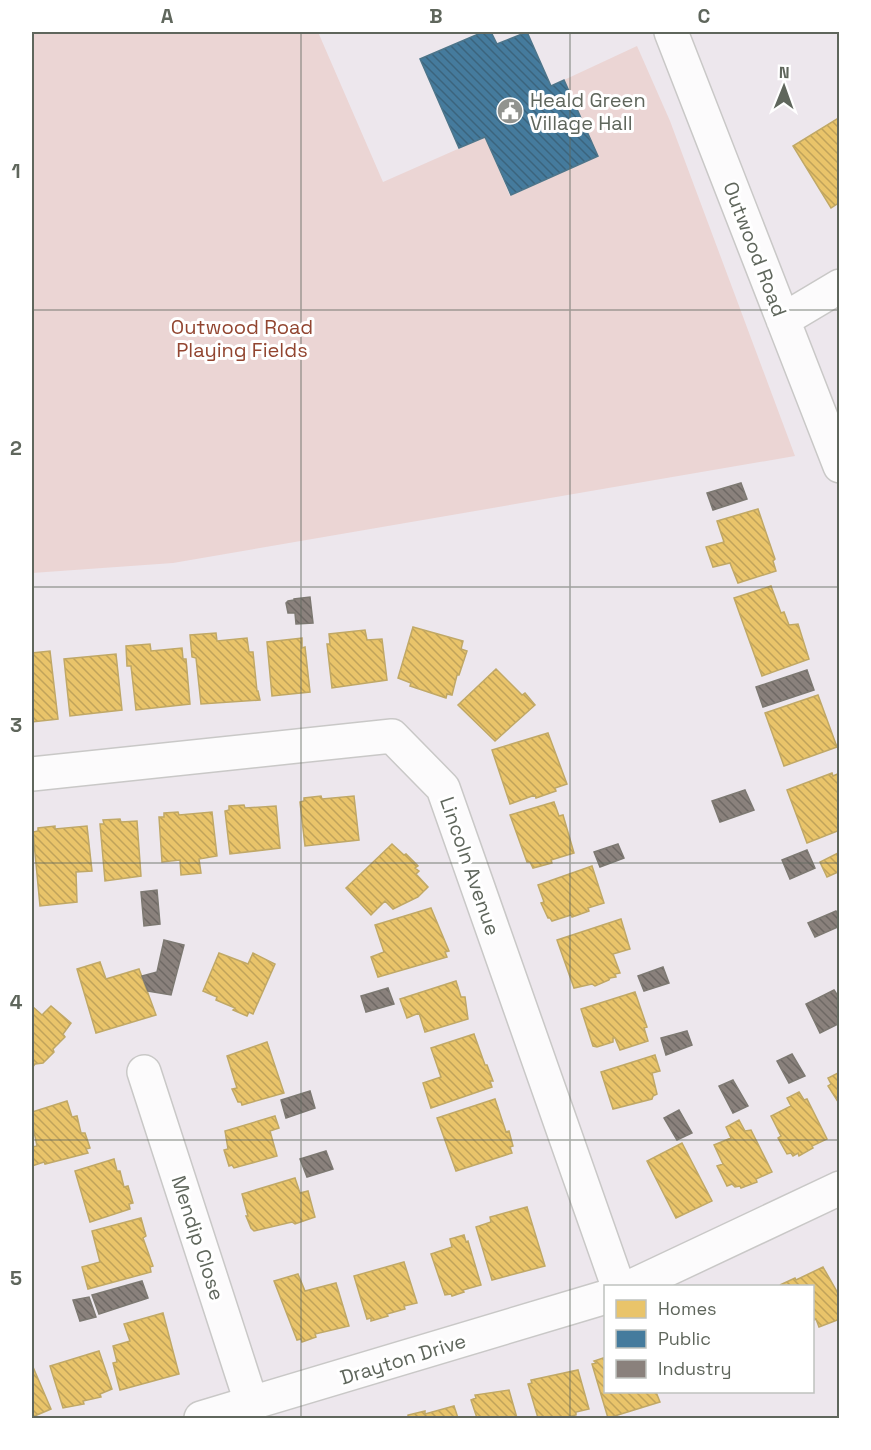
<svg xmlns="http://www.w3.org/2000/svg" width="871" height="1450" font-family="'Space Grotesk',sans-serif">
	<style>
		.green { fill: #ebd5d4 }
		.homes { fill: url(#homes-back-hatch); stroke: #c0a866; stroke-width: 1.5 }
		.public { fill: url(#public-back-hatch); stroke: #4d758a; stroke-width: 1.5 }
		.industry { fill: url(#industry-back-hatch); stroke: #7d7972; stroke-width: 1.5 }
		.lines { fill: none; stroke-linecap: round; stroke-linejoin: round }
		.minor-casing { stroke: #c9c8c7; stroke-width: 36 }
		.minor { stroke: #fcfbfc; stroke-width: 33 }
		.grid { fill: none; stroke: #5f665c; stroke-width: 1.5; stroke-opacity: 0.55 }
		.labels { text-anchor: middle; dominant-baseline: central; stroke-width: 6; stroke-linejoin: round; paint-order: stroke }
		.poi-label { font-size: 20px; fill: #5f665c; stroke: #fff; text-anchor: start }
		.street-label { font-size: 20px; fill: #5f665c; stroke: #fff }
		.park-label { font-size: 20px; fill: #924530; stroke: #fff }
		.neatline { fill: none; stroke: #5f665c; stroke-width: 2 }
		.grid-label { font-size: 20px; text-anchor: middle; font-weight: bold; fill: #5f665c }
	</style>
	<defs>
		<pattern id="homes-back-hatch" width="6" height="6" patternUnits="userSpaceOnUse" patternTransform="scale(1.5)"><rect width="6" height="6" fill="#e9c46a"/><path d="M-1 5l2 2M0 0l6 6M5-1l2 2" fill="none" stroke="#c0a35a"/></pattern>
		<pattern id="public-back-hatch" width="6" height="6" patternUnits="userSpaceOnUse" patternTransform="scale(1.5)"><rect width="6" height="6" fill="#457b9d"/><path d="M-1 5l2 2M0 0l6 6M5-1l2 2" fill="none" stroke="#3b647d"/></pattern>
		<pattern id="industry-back-hatch" width="6" height="6" patternUnits="userSpaceOnUse" patternTransform="scale(1.5)"><rect width="6" height="6" fill="#8a817c"/><path d="M-1 5l2 2M0 0l6 6M5-1l2 2" fill="none" stroke="#6e6864"/></pattern>
	</defs>
	<rect width="100%" height="100%" fill="#ede7ed"/>
	<path class="green" d="M32,32h286l65,150 102,-45 25,59 87,-40 -33,-76 73,-34 33,75 125,335 -622,107 -141,10z"/>
	<path class="homes" d="M840,117v85l-9,6 -38,-62z
		M758,509l17,50 -2,2 3,10 -38,12 -8,-20 -17,4 -7,-20 18,-5 -7,-21z
		M771,586l10,27 3,-1 5,13 9,-1 11,35 -47,17 -28,-78z
		M413,627l50,14 -2,8 6,2 -8,24h-2l-5,20 -5,-1 -1,4 -36,-12 1,-3 -13,-5z
		M365,630l2,10 15,-1 5,41 -55,8 -5,-44h3l-1,-10z
		M216,633l1,8 30,-3 2,14h4l4,39h1l2,9 -59,4 -5,-46 -4,-1 -2,-22z
		M302,638v10l3,-1 5,45 -38,4 -5,-54z
		M150,644l1,7 31,-3 1,11h3l4,45 -54,6 -5,-44h-4l-1,-20z
		M50,651l8,68 -26,3v-69z
		M116,654l6,56 -52,6 -6,-57z
		M496,669l26,26 3,-2 10,12 -40,36 -37,-36z
		M818,695l19,52 -53,19 -19,-53z
		M548,733l19,51 -12,4 1,3 -20,7 -1,-3 -25,9 -18,-54z
		M832,773l1,3 7,-3v57l-33,13 -20,-53z
		M321,796l1,3 32,-3 5,44 -54,6 -5,-44 4,-1v-3z
		M554,802l5,14 4,-1 11,38 -23,7 1,3 -19,5 -3,-6h-3l-17,-47z
		M244,805l1,3 31,-2 4,42 -50,6 -5,-43 4,-1v-4z
		M178,812l1,3 33,-3 5,44 -18,3 2,14 -20,2 -1,-15 -18,2 -3,-45h5v-4z
		M120,819l1,3 16,-1 4,55 -36,5 -5,-57h4l-1,-4z
		M55,826v3l32,-3 5,45 -16,1 1,30 -37,4 -7,-74 5,-1v-3z
		M392,844l12,11 2,-1 12,12 -3,2 4,3 -3,3 12,13 -10,10 -25,12 -8,-8 -14,14 -25,-27z
		M840,852v22l-2,-2 -11,5 -7,-15z
		M592,866l12,37 -16,5 1,3 -17,6 -1,-2 -19,6 -2,-3h-2l-7,-15 3,-1 -6,-17z
		M431,908l18,43 -4,1 2,5 -69,20 -7,-20 13,-5 -9,-27z
		M621,919l9,30 -17,5 7,19 -5,1 1,3 -6,1 -1,2 -14,6 -3,-2 -18,4 -17,-48z
		M219,953l29,11 5,-11 22,11 -22,50 -4,-2 -2,4 -14,-6 2,-2 -19,-8 1,-3 -14,-6z
		M100,962l6,17 33,-10 17,46 -60,18 -19,-64z
		M456,981l5,16h4l3,22 -43,13 -6,-19 -12,5 -7,-19z
		M635,992l12,35 -3,1 4,13 -28,9 -5,-12h-2v4l-16,5 -4,-1 -12,-37z
		M32,1006l10,9 9,-9 20,17 -8,11 2,3 -12,12 1,3 -11,11 -8,1 -3,4z
		M474,1034l11,31h2l6,16h-3l2,6 -61,21 -8,-25 18,-6 -10,-29z
		M267,1042l17,51 -42,12 -1,-3h-3l-6,-13 5,-1 -10,-32z
		M655,1055l5,16 -8,2 5,21 -4,2 -1,3 -39,10 -12,-37z
		M840,1072v33l-12,-19 3,-2 -3,-6z
		M799,1092l5,8 3,-1 20,40 -15,7 1,2 -14,8 -1,-3 -5,3 -2,-3 -4,1 -9,-16 3,-2 -10,-20 20,-10 -4,-8z
		M495,1099l11,33 3,-1 4,15 -3,1 2,6 -56,18 -19,-53z
		M67,1101l5,16 5,-1 4,17h4l5,15 -4,1 2,4 -43,11 -1,-2 -12,4v-19l5,-1 -5,-24v-10z
		M275,1116l4,12 -9,3 7,25 -43,12 -2,-3 -3,1 -5,-16 4,-1 -3,-18z
		M739,1120l6,11 6,-1 21,42 -16,7 1,3 -16,6 -1,-2 -5,1 -3,-3 -5,2 -10,-20 6,-2 -9,-19 17,-7 -5,-11z
		M682,1143l30,58 -36,17 -29,-57z
		M114,1159l3,12h3l4,16 4,-1 5,17 -4,1 1,5 -40,13 -15,-51z
		M295,1178l5,15 8,-2 7,26 -20,7 -3,-2 -38,9 -3,-3 -5,-12h2l-6,-22z
		M527,1207l18,59 -53,14 -16,-53 15,-5 -1,-5z
		M141,1218l5,18 -3,2 10,28 -3,1 1,5 -63,17 -6,-22 18,-5 -8,-31z
		M464,1235l2,7 2,-1 13,44 -18,5 1,2 -12,4 -1,-2 -6,1 -14,-41 21,-7 -2,-8z
		M404,1262l13,41 -13,3 1,3 -18,5 1,2 -17,5v-3l-4,1 -13,-43z
		M823,1267l17,30v22l-21,8 -3,-8 -4,2v-35l-32,-1 15,-7 1,2z
		M298,1274l7,17 31,-8 13,43 -34,8 1,3 -14,5 -1,-3 -4,1 -23,-59z
		M163,1313l16,61 -59,16 -7,-27 4,-1 -4,-16 17,-5 -6,-17z
		M99,1351l13,38 -12,5 1,3 -18,4 1,3 -21,4 -13,-42z
		M606,1357v35h50l4,10 -52,16 -16,-54 4,-1 -2,-2z
		M33,1367l18,42 -19,8v-49z
		M578,1370l11,39 -13,3v3l-13,3h-25l-10,-34 4,-1 -1,-3z
		M509,1390l8,28h-40l-6,-18 5,-2 -1,-3z
		M454,1406l4,12h-50v-3l17,-4v3z"/>
	<path class="public" d="M483,32h8l6,12 30,-12 24,54 13,-6 34,76 -87,39 -26,-58 -26,11 -39,-89z"/>
	<path class="industry" d="M741,483l6,16 -34,11 -6,-17z
		M310,597l3,26 -17,1 -1,-11h-7l-2,-10 2,-2 6,-1v-1z
		M807,670l7,20 -51,17 -7,-20z
		M745,790l9,20 -34,12 -8,-21z
		M618,844l6,14 -24,9 -6,-15z
		M807,850l8,18 -25,11 -8,-19z
		M157,890l3,34 -16,2 -3,-34z
		M836,911l4,7v8l-25,11 -7,-14z
		M164,940l20,5 -13,50 -23,-4 -6,-15 15,-4z
		M663,967l6,16 -25,8 -6,-15z
		M388,988l6,16 -28,8 -5,-16z
		M834,990l6,9v24l-20,10 -14,-29z
		M687,1031l5,14 -26,10 -5,-17z
		M792,1054l13,22 -16,7 -12,-22z
		M733,1080l15,26 -15,7 -14,-27z
		M310,1091l5,17 -29,10 -5,-18z
		M679,1110l13,23 -15,7 -13,-22z
		M326,1151l7,18 -26,8 -7,-18z
		M142,1281l6,17 -49,16 -7,-19z
		M89,1297l7,20 -16,4 -7,-21z"/>
	<g class="lines">
		<defs>
			<path id="minor" d="M671,32l169,434
				M783,320l57,-34
				M32,774l360,-38 51,52 175,498
				M144,1072l108,333
				M632,1286l208,-98
				M201,1418l405,-121"/>
		</defs>
		<use href="#minor" class="minor-casing"/>
		<use href="#minor" class="minor"/>
	</g>
	<path class="grid" d="M301,32v1386M570,32v1386M32,310h808M32,587h808M32,863h808M32,1140h808"/>
	<defs>
		<symbol id="civic-disc" viewBox="-11 -11 22 22"><circle r="9.5" fill="#91938f" stroke="#fff"/><path d="M-.6-6.5H3V-4.5H.6V-3L4-1V1h2V6H-6V1h2V-1L-.6-3ZM-1.2 2.5V6h2.4V2.5Z" fill="#fff"/></symbol>
	</defs>
	<g fill-rule="evenodd">
		<use href="#civic-disc" x="495" y="96" width="30" height="30"/>
	</g>
	<g class="labels">
		<g class="poi-label">
			<text x="530" y="100">Heald Green<tspan x="530" dy="23">Village Hall</tspan></text>
		</g>
		<g class="street-label">
			<text transform="translate(755 249) rotate(69)">Outwood Road</text>
			<text transform="translate(470 866) rotate(71)">Lincoln Avenue</text>
			<text transform="translate(198 1238) rotate(72)">Mendip Close</text>
			<text transform="translate(403 1359) rotate(-17)">Drayton Drive</text>
		</g>
		<g class="park-label">
			<text x="242" y="327">Outwood Road<tspan x="242" dy="23">Playing Fields</tspan></text>
		</g>
	</g>
	<rect width="871" height="1450" fill="none" stroke="#ffffff" stroke-width="66"/>
	<rect x="604" y="1285" width="210" height="108" fill="#ffffff" stroke="#bfc2be" stroke-width="1.5"/>
	<rect x="616" y="1300" width="30" height="18" fill="#e9c46a" stroke="#bfc2be" stroke-width="1.5"/>
	<text x="658" y="1315" font-size="18" fill="#5f665c">Homes</text>
	<rect x="616" y="1330" width="30" height="18" fill="#457b9d" stroke="#bfc2be" stroke-width="1.5"/>
	<text x="658" y="1345" font-size="18" fill="#5f665c">Public</text>
	<rect x="616" y="1360" width="30" height="18" fill="#8a817c" stroke="#bfc2be" stroke-width="1.5"/>
	<text x="658" y="1375" font-size="18" fill="#5f665c">Industry</text>
	<g transform="translate(784 87) rotate(1)" stroke="#ffffff" stroke-width="4.5" paint-order="stroke">
	<path d="M0-4.5L10 22L0 15L-10 22Z" fill="#5f665c"/>
	<text y="-9" font-size="16" font-weight="bold" text-anchor="middle" fill="#5f665c">N</text>
	</g>
	<rect x="33" y="33" width="805" height="1384" class="neatline"/>
	<g class="grid-label">
		<text x="167" y="23">A</text>
		<text x="436" y="23">B</text>
		<text x="704" y="23">C</text>
		<text x="16" y="178">1</text>
		<text x="16" y="455">2</text>
		<text x="16" y="732">3</text>
		<text x="16" y="1009">4</text>
		<text x="16" y="1285">5</text>
	</g>
</svg>
